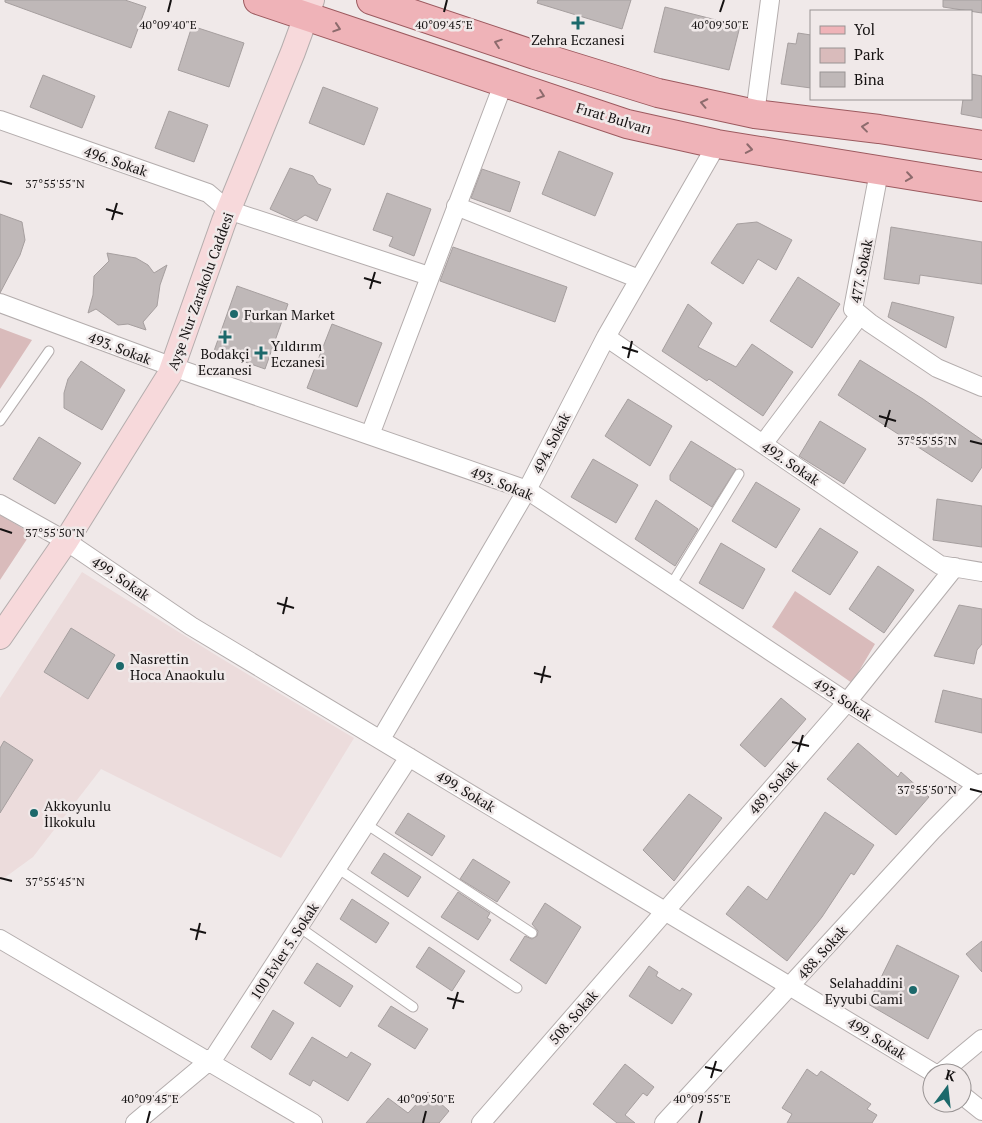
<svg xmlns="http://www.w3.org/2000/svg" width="982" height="1123" font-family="'PT Serif',serif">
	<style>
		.built { fill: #ecdcdc }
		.green { fill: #d9bbbb }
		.building { fill: #bfb8b8; stroke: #a69f9f }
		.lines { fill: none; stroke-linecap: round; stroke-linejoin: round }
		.lane-casing { stroke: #b4adad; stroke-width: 11 }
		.street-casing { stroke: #b4adad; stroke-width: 20 }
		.secondary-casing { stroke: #b4adad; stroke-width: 26 }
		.primary-casing { stroke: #9c5a5f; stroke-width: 30 }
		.lane { stroke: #fff; stroke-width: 9 }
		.street { stroke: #fff; stroke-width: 18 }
		.secondary { stroke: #f7d9db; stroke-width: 24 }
		.primary { stroke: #efb3b8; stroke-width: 28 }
		.oneway { stroke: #8d6b6d }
		.ticks { fill: none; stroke: #151212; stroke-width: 2 }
		.poi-dot { fill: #1c696b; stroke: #f0e9e9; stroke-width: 2 }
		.labels { text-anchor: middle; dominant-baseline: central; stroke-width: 5; stroke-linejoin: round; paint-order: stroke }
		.poi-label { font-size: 14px; fill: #151212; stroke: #f0e9e9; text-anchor: start }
		.street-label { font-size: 14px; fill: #151212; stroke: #f0e9e9 }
		.ticks-label { font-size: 12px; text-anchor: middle; fill: #151212; stroke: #f0e9e9; stroke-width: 5; stroke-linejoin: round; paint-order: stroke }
	</style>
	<rect width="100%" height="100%" fill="#f0e9e9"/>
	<path class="built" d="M82,572l137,85 135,81 -73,120 -180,-89 -68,88 -33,24v-183z"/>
	<path class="green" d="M0,328l32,12 -32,49z
		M0,515l31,18 -31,47z
		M795,591l80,53 -23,39 -80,-56z"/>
	<path class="building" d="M5,0h120l21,7 -15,41 -126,-46z
		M538,0h93l-9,29 -85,-26z
		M943,0h39v13l-39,-6z
		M665,7l75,19 -11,44 -75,-18z
		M192,26l52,17 -15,44 -51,-17z
		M798,33l13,2v53l-30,-4 7,-41 8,1z
		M971,74l11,2v42l-21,-4 2,-15h8z
		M43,75l52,21 -13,32 -52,-21z
		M323,87l55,21 -14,37 -55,-22z
		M169,111l39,14 -14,37 -39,-14z
		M559,151l54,22 -18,43 -53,-22z
		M290,168l23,8 5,8 13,5 -14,32 -12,-6 -9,6 -26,-12z
		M482,169l38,13 -10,30 -39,-14z
		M387,193l44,16 -17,47 -25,-10 4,-9 -20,-7z
		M0,214l22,8 3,18 -5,15 -20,38z
		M757,222l35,18 -16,30 -18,-11 -15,25 -32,-21 26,-39z
		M891,227l91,15v42l-62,-9 -1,9 -35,-5z
		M453,247l114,40 -12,35 -115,-41z
		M107,253l29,5 12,7 6,8 13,-8 -7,20 -3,21 -14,16 3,8 -18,-6 -10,1 -22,-16 -8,4 5,-18 1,-19 15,-15z
		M798,277l42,27 -28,44 -42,-27z
		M237,286l51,18 -23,65 -51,-18z
		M892,302l62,15 -8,31 -58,-31z
		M688,304l24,19 -14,24 38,20 16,-23 41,28 -30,44 -54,-37 -2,2 -45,-30z
		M332,324l50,19 -25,64 -50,-19z
		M860,360l63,39 59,41v27l-10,15 -134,-87z
		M81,361l44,29 -23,40 -38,-22v-15l4,-14z
		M628,399l44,27 -22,40 -45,-30z
		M820,421l46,28 -22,35 -45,-28z
		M39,437l42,26 -26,41 -42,-25z
		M691,441l45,28 -24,38 -42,-27v-5z
		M593,459l45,26 -22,38 -45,-26z
		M756,482l44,27 -24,39 -44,-27z
		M937,499l45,7v41l-49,-7z
		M656,500l42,29 -23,37 -40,-27z
		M820,528l38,24 -28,43 -38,-24z
		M721,543l44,26 -22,40 -44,-26z
		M878,566l36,24 -30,43 -35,-24z
		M959,605l23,4v35l-5,6 -3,14 -40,-8z
		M71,628l44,27 -27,44 -44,-27z
		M943,690l39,9v34l-47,-11z
		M781,698l25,21 -41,48 -25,-22z
		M4,741l29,19 -33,53v-65z
		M858,743l40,34 3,-5 28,25 -33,38 -69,-56z
		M689,794l33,24 -48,63 -31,-31z
		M825,812l49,33 -20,30 -3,-2 -29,44 -35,44 -61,-47 22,-28 19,14z
		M408,813l37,23 -13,20 -37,-23z
		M384,853l37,24 -13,20 -37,-24z
		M473,859l37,23 -13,20 -37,-23z
		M458,892l32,21 -3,5 4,2 -13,20 -37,-23z
		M352,899l37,24 -13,20 -36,-24z
		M545,903l36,24 -35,57 -36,-24 15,-24 7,3 5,-3 1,-5 -6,-7z
		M982,941v31l-16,-18z
		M897,945l62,31 -31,63 -60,-35z
		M429,947l36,24 -13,20 -36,-24z
		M317,963l36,23 -13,21 -36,-24z
		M649,966l9,6 -2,4 24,15 2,-3 10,6 -20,30 -43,-28z
		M391,1006l37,23 -13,20 -37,-23z
		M273,1010l21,13 -23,37 -20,-13z
		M312,1037l35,21 4,-6 20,12 -23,37 -35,-21 -3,6 -21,-12z
		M625,1064l29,23 -7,9 -4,-3 -18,22 10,8h-18l-24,-19z
		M807,1069l10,7 4,-5 50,33 -4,5 10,6 -5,8h-85l5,-9 -10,-6z
		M428,1092l21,19 -10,12h-73l22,-25 20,15z"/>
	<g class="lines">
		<defs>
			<path id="lane" d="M0,421l49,-70
				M671,585l68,-111
				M366,824l166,109
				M337,868l180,120
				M299,927l114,80"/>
			<path id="street" d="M755,114l15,-114
				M0,120l208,73 20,17 201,66
				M879,172l-26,137 17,14 67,45 45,19
				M456,206l183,73
				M0,303l173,64 354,123 320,212 130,83
				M606,337l334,228 42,7
				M370,435l134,-353
				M763,444l97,-129
				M0,504l66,37 125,85 743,447
				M381,739l146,-249 79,-153 111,-193
				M0,939l313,184
				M941,1073l41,-34
				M962,1095l20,16
				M135,1123l80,-67 194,-299
				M481,1123l366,-421 108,-135
				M664,1123l268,-292 45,-46 5,-2"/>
			<path id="secondary" d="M0,637l66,-96 104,-167 54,-153 69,-169 19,-52"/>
			<path id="primary" d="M258,0l369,124 90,20 265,43
				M371,0l164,55 123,38 97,21 124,15 103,16"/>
		</defs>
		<use href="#lane" class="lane-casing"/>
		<use href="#street" class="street-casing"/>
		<use href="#secondary" class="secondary-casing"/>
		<use href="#primary" class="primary-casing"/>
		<use href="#lane" class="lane"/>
		<use href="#street" class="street"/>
		<use href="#secondary" class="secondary"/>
		<use href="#primary" class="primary"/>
	</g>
	<defs><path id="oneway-chevron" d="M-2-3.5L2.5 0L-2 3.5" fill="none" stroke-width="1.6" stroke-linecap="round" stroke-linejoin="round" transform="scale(1.25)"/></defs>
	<g class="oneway">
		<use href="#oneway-chevron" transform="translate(337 28) rotate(18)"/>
		<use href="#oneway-chevron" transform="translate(498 43) rotate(-161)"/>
		<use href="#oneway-chevron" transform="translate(541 95) rotate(19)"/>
		<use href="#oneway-chevron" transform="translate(704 103) rotate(-168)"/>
		<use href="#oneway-chevron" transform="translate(865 127) rotate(-173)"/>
		<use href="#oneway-chevron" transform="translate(749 149) rotate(10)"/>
		<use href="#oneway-chevron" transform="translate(909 177) rotate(8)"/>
	</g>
	<path class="ticks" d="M168,12l3,-12M444,12l3,-12M720,12l4,-12M0,181l12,3M106,209l17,5M112,220l5,-17M364,278l17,5M370,289l5,-17M622,347l16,5M628,358l4,-17M879,416l17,5M885,427l5,-17M970,441l12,3M0,529l12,4M277,603l17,5M283,614l4,-17M534,673l17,4M541,683l4,-17M792,742l17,4M798,752l5,-17M970,789l12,3M0,878l12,3M190,929l16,4M196,940l4,-17M447,998l17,4M453,1009l5,-17M705,1067l17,4M711,1078l5,-17M147,1123l3,-12M423,1123l3,-12M699,1123l3,-12"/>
	<g class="poi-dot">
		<path d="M575.5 15.5h5v5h5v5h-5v5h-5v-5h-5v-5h5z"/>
		<circle cx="234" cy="314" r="5"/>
		<path d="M222.5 329.5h5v5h5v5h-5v5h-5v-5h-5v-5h5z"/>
		<path d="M258.5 345.5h5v5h5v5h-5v5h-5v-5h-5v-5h5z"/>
		<circle cx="120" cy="666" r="5"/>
		<circle cx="34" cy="813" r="5"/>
		<circle cx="913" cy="990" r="5"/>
	</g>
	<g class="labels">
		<g class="poi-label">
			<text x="578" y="39" text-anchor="middle">Zehra Eczanesi</text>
			<text x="244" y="314">Furkan Market</text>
			<text x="271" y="345">Yıldırım<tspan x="271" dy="16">Eczanesi</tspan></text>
			<text x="225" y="353" text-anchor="middle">Bodakçi<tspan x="225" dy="16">Eczanesi</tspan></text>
			<text x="130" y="658">Nasrettin<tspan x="130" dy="16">Hoca Anaokulu</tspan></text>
			<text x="44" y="805">Akkoyunlu<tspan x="44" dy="16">İlkokulu</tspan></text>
			<text x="903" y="982" text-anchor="end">Selahaddini<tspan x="903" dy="16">Eyyubi Cami</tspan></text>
		</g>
		<g class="street-label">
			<text transform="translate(614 118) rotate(17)">Fırat Bulvarı</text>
			<text transform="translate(116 161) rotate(19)">496. Sokak</text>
			<text transform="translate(861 271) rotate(-79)">477. Sokak</text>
			<text transform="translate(200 291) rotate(-70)">Ayşe Nur Zarakolu Caddesi</text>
			<text transform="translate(120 348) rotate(21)">493. Sokak</text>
			<text transform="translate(551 443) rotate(-63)">494. Sokak</text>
			<text transform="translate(791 463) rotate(34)">492. Sokak</text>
			<text transform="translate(502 483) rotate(22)">493. Sokak</text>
			<text transform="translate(121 578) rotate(34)">499. Sokak</text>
			<text transform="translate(843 699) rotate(33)">493. Sokak</text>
			<text transform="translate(773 787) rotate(-49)">489. Sokak</text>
			<text transform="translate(466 791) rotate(31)">499. Sokak</text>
			<text transform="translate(284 951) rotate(-57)">100 Evler 5. Sokak</text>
			<text transform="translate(822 952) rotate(-48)">488. Sokak</text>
			<text transform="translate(573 1017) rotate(-49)">508. Sokak</text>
			<text transform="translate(877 1038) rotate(32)">499. Sokak</text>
		</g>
	</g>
	<g class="ticks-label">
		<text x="168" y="29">40°09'40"E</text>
		<text x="444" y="29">40°09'45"E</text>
		<text x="720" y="29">40°09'50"E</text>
		<text x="55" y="188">37°55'55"N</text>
		<text x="927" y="445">37°55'55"N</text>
		<text x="55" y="537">37°55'50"N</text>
		<text x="927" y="794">37°55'50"N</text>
		<text x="55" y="886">37°55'45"N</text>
		<text x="150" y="1103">40°09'45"E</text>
		<text x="426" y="1103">40°09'50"E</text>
		<text x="702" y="1103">40°09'55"E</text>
	</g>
	<rect x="810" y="10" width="162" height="90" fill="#f0e9e9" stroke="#989393"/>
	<rect x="820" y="26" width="25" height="8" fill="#efb3b8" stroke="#989393"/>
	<text x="854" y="35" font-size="15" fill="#151212">Yol</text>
	<rect x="820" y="48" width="25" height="15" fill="#d9bbbb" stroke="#989393"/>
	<text x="854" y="60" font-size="15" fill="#151212">Park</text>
	<rect x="820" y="72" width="25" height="15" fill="#bfb8b8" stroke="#989393"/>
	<text x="854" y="85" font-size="15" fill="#151212">Bina</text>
	<g transform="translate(947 1088) rotate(15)"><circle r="24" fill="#f0e9e9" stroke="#989393"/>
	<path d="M0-4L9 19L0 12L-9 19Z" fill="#1c696b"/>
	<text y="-8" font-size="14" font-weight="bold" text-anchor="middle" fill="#151212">K</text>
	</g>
</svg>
